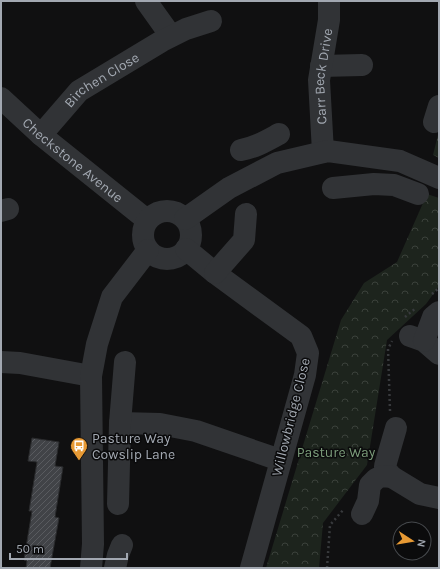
<svg xmlns="http://www.w3.org/2000/svg" width="440" height="569" font-family="Karla,sans-serif">
	<style>
		.park { fill: url(#park-crowns) }
		.building { fill: url(#building-hatch); stroke: #2a2b2d }
		.lines { fill: none; stroke-linecap: round; stroke-linejoin: round }
		.path { stroke: #383a3d; stroke-width: 2.5; stroke-dasharray: 2 3; stroke-linecap: butt }
		.minor { stroke: #313336; stroke-width: 22 }
		.labels { text-anchor: middle; dominant-baseline: central; stroke-width: 3; stroke-linejoin: round; paint-order: stroke }
		.street-label { font-size: 14px; fill: #a2a8b1; stroke: #0b0b0c }
		.poi-label { font-size: 14px; fill: #a2a8b1; stroke: #0b0b0c; text-anchor: start }
		.park-label { font-size: 14px; fill: #7b9c7a; stroke: #0b0b0c }
	</style>
	<defs>
		<pattern id="park-crowns" width="20" height="18" patternUnits="userSpaceOnUse"><rect width="20" height="18" fill="#1d241d"/><path d="M2 6a3 3 0 1 1 6 0M12 15a3 3 0 1 1 6 0" fill="none" stroke="#3b413b"/></pattern>
		<pattern id="building-hatch" width="6" height="6" patternUnits="userSpaceOnUse"><rect width="6" height="6" fill="#414347"/><path d="M-1 1l2-2M0 6l6-6M5 7l2-2" fill="none" stroke="#595b5f"/></pattern>
	</defs>
	<rect width="100%" height="100%" fill="#101011"/>
	<path class="park" d="M439,131v27l-6,-3z
		M427,194l12,4v88l-13,18 -39,36 -20,125 -44,58 -4,45h-53l75,-248 23,-37 33,-21z"/>
	<path class="building" d="M32,438l27,4 -4,24 8,1 -8,50 4,1 -9,50h-24l1,-7 -3,-1 8,-49h-3l8,-49 -9,-1z"/>
	<g class="lines">
		<path class="path" d="M432,294l7,-6
			M405,317l11,-9
			M390,411l-2,-62 4,-8
			M327,568l3,-43 14,-16"/>
		<g class="minor">
			<path d="M146,1l25,35"/>
			<path d="M321,66l41,-1"/>
			<path id="s1" d="M1,98l40,37 106,85"/>
			<path d="M434,122l5,-16"/>
			<path id="s2" d="M41,135l38,-44 83,-50 24,-12 25,-8"/>
			<path d="M241,150c15,-3 25,-9 38,-16"/>
			<path id="s3" d="M323,152l-4,-72 10,-60v-19"/>
			<path d="M333,188l41,-4 20,1 24,9"/>
			<circle cx="167" cy="235" r="24"/>
			<path d="M1,211l7,-2"/>
			<path d="M185,219l44,-31 48,-25 51,-12 72,10 39,17"/>
			<path d="M186,249l29,24 86,63 7,17 -3,22 -54,193"/>
			<path d="M215,273l29,-33 2,-26"/>
			<path d="M410,336l14,5 15,13"/>
			<path d="M424,341l9,-24 6,-5"/>
			<path d="M1,362l19,1 71,13"/>
			<path d="M120,423l40,1 36,7 84,29"/>
			<path d="M392,477l-5,-6 -2,-5 11,-38"/>
			<path d="M118,504l2,-81 5,-61"/>
			<path d="M362,514l6,-13 2,-16 6,-6 6,-3 10,1 28,17 19,4"/>
			<path d="M91,568l2,-24 -2,-168 6,-32 15,-47 36,-47"/>
			<path d="M115,568l3,-13 4,-10"/>
		</g>
	</g>
	<defs>
		<symbol id="bus-pin" viewBox="-11 -11 22 30"><path d="M0 17L-7.5 6A9.5 9.5 0 1 1 7.5 6Z" fill="#e69934" stroke="#0b0b0c"/><path d="M-5-6H5V4H4V6H2V4H-2V6H-4V4H-5ZM-3.5-4V0h7V-4ZM-3.5 1.2v1.5H-2V1.2ZM2 1.2v1.5H3.5V1.2Z" fill="#fff"/></symbol>
	</defs>
	<g fill-rule="evenodd">
		<use href="#bus-pin" x="69" y="436" width="20" height="27"/>
	</g>
	<g class="labels">
		<g class="street-label">
			<text stroke="none"><textPath href="#s3" startOffset="76">Carr Beck Drive</textPath></text>
			<text stroke="none"><textPath href="#s2" startOffset="83">Birchen Close</textPath></text>
			<text stroke="none"><textPath href="#s1" startOffset="95">Checkstone Avenue</textPath></text>
			<text transform="translate(291 417) rotate(-76)">Willowbridge Close</text>
		</g>
		<g class="poi-label">
			<text x="92" y="438">Pasture Way<tspan x="92" dy="16">Cowslip Lane</tspan></text>
		</g>
		<g class="park-label">
			<text x="336" y="452">Pasture Way</text>
		</g>
	</g>
	<rect width="440" height="569" fill="none" stroke="#a2a8b1" stroke-width="4"/>
	<g transform="translate(412 541) rotate(102)"><circle r="19" fill="#0b0b0c" stroke="#474a4e"/>
	<path d="M0-3L7 15L0 10L-7 15Z" fill="#e69934"/>
	<text y="-6" font-size="11" font-weight="bold" text-anchor="middle" fill="#a2a8b1">N</text>
	</g>
	<path d="M10 553v6h117v-6" fill="none" stroke="#a2a8b1" stroke-width="2"/>
	<text x="16" y="553" font-size="12" fill="#a2a8b1" stroke="#0b0b0c" stroke-width="3" paint-order="stroke">50 m</text>
</svg>
